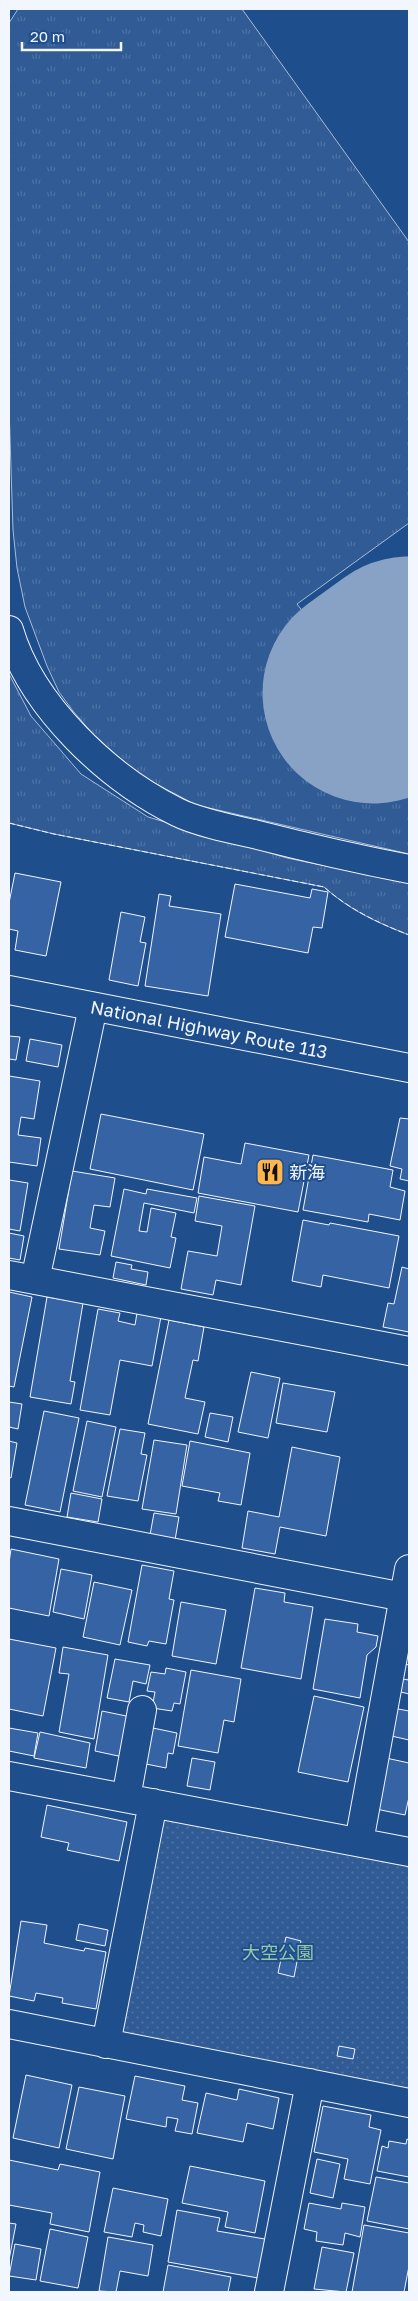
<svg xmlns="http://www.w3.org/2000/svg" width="418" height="2301" font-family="'Golos Text','Noto Sans JP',sans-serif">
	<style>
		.grass { fill: url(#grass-tufts); stroke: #a8bbd7 }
		.park { fill: url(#park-dots); stroke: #a8bbd7 }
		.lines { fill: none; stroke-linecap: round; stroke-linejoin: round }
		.runway { stroke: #88a2c6; stroke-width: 221 }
		.building { fill: #3563a3; stroke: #f2f6ff }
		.minor-casing { stroke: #f2f6ff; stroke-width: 30 }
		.highway-casing { stroke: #f2f6ff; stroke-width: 30 }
		.minor { stroke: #1f4e8c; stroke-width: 28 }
		.highway { stroke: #1f4e8c; stroke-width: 28 }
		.fence { stroke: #f2f6ff; stroke-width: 1; stroke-dasharray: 6 2.5; stroke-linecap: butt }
		.labels { text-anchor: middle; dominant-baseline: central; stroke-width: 4; stroke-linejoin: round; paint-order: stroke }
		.street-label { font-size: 18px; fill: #f2f6ff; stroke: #1f4e8c }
		.poi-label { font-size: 18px; fill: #f2f6ff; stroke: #1f4e8c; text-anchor: start }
		.park-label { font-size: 18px; fill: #97c8a6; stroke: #1f4e8c }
	</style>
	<defs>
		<pattern id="grass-tufts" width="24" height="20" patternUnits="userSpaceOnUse" patternTransform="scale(1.25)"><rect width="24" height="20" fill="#305b95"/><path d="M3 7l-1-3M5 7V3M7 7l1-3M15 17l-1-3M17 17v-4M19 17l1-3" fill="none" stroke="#4e73a5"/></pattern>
		<pattern id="park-dots" width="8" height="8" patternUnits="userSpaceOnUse" patternTransform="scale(1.25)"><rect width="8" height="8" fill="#305b95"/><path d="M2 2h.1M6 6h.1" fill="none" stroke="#4e73a5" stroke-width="1.8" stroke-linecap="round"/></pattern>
	</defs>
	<rect width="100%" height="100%" fill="#1f4e8c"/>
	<path class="grass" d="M18,9h224l167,233v281l-112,81 112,148v102l-213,-49 -51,-27 -27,-21 -26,-24 -19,-22 -14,-19 -12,-26 -22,-59 -8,-39 -4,-38 -4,-124v-383z
		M9,674l22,42 50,58 67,43 139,41 122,25v52c-31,-12 -60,-25 -85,-48l-270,-53 -45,-11z"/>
	<path class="park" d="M153,1803l256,49v251l-303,-59z"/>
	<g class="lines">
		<path class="runway" d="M373,693l36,-26"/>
	</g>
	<path class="building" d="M15,873l46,9 -15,74 -31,-6 3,-19 -9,-2v-26z
		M235,884l75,14 2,-9 16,3 -6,36 -9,-1 -5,26 -83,-16z
		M159,894l12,2 -2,10 52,8 -13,82 -63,-10z
		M121,912l24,5 -5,25 6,1 -8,43 -29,-6z
		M9,1036l11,1 -4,23 -7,-1z
		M30,1039l32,6 -4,22 -32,-6z
		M9,1076l31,5 -6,38 -13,-2 -3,18 23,3 -4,28 -28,-4z
		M101,1114l103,20 -11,56 -103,-21z
		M400,1118l9,1v62l-9,-2 2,-10 -12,-3z
		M245,1143l64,12 -11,57 -100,-19 6,-36 37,7z
		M313,1155l80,15 -3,17 15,4 -5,29 -31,-6 -1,8 -65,-12z
		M72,1171l43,7 -5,29 -16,-2 -4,23 15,3 -5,24 -41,-6z
		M9,1180l19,3 -8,48 -11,-2z
		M124,1189l22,5 1,-5 50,9 -3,15 -50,-10 -5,28 8,1 4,-24 25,5 -5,24 5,1 -6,30 -59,-12z
		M199,1196l56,10 -14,79 -25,-5 -3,15 -32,-6 7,-38 29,5 5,-30 -27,-5z
		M303,1220l26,5 1,-2 69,13 -10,52 -66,-13 -2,12 -29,-6z
		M9,1233l15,3 -4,24 -11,-2z
		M116,1262l16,3 -1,4 17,3 -2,13 -33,-7z
		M402,1267l7,2v63l-26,-5 5,-24 6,1z
		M9,1292l23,5 -18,90 -5,-1z
		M47,1297l36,6 -13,78 5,1 -4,22 -41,-7z
		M138,1307l24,4 -10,55 -32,-6 -10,55 -30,-5 18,-101 22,4 -2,8 17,4z
		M169,1320l35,7 -6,34 -5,-1 -8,38 20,4 -7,32 -50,-10z
		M251,1372l29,6 -12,60 -30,-6z
		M283,1383l52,9 -8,40 -51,-9z
		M9,1402l13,2 -4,25 -9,-2z
		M44,1411l35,7 -19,94 -35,-7z
		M210,1413l23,4 -5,25 -23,-5z
		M87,1421l29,6 -14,70 -29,-6z
		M120,1429l25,4 -4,21 6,1 -9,46 -31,-5z
		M154,1440l33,5 -11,69 -34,-5z
		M9,1441l8,2 -6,35 -2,-1z
		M190,1441l60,12 -9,52 -23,-4 2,-8 -38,-7z
		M292,1447l48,10 -14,79 -46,-9 -5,27 -33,-6 6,-37 31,6z
		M71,1493l31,6 -4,23 -31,-5z
		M154,1513l25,4 -4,23 -25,-5z
		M11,1549l48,10 -10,57 -40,-8v-45z
		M142,1565l32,6 -5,28 5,1 -8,44 -17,-3 -2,5 -19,-4z
		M61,1569l31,6 -8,44 -31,-7z
		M94,1582l38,8 -12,55 -37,-8z
		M255,1588l30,5 -1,9 29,5 -12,72 -60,-11z
		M181,1602l45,8 -10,54 -44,-8z
		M325,1619l33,5 -1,8 21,4 -2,11 -9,8 -7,43 -47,-9z
		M409,1637v28l-5,-1z
		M9,1639l47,9 -13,68 -34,-7z
		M63,1647l45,8 -14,84 -35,-7 10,-58 -10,-1z
		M115,1659l35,6 -4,19 -13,-3 -4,21 -22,-4z
		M166,1668l20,4 -6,32 -6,-1 -2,8 -20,-3 3,-16 -8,-1 4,-19 14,2z
		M191,1670l50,9 -7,43 -10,-2 -6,33 -40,-7z
		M409,1675v19l-12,-3 2,-13 9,2z
		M314,1696l50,11 -16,75 -50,-10z
		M393,1708l16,3v29l-22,-5z
		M102,1711l29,6 -8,40 -28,-6z
		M148,1727l29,6 -4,21 -5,-1 -2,15 -25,-5z
		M9,1728l29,5 -4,23 -25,-5z
		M40,1732l50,11 -4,25 -52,-10z
		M192,1758l23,4 -5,28 -23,-4z
		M386,1758l23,5v34l-4,18 -29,-6z
		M47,1805l80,17 -8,39 -52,-11 2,-7 -28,-6z
		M21,1921l26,4 -3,18 40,8 1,-3 21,4 -10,57 -34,-6 1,-5 -27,-5 -2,8 -25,-5z
		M79,1924l29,6 -3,16 -29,-6z
		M286,1937l15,4 -7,36 -16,-4z
		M339,2046l16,3 -2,10 -16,-3z
		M26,2075l46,10 -13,63 -46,-10z
		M135,2076l50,10 -3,14 16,3 -6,31 -17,-3 3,-12 -11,-2 -1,10 -40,-8z
		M79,2087l46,9 -12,63 -47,-10z
		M239,2089l40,9 -6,31 -26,-6 -4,19 -46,-9 9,-40 31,7z
		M323,2106l48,9 -2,12 12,3 -11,54 -26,-5 4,-20 -34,-7z
		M407,2139l2,1v37l-32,-6 5,-25 6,2 1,-7 17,3z
		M317,2159l23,5 -7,34 -23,-5z
		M9,2160l49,10 2,-6 40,8 -11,60 -39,-8 2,-11 -43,-8z
		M190,2166l75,15 -10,52 -30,-6 3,-15 -46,-9z
		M376,2177l33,6v46l-42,-8z
		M113,2188l55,11 -7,37 -18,-4 1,-7 -9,-2 -3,14 -28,-5z
		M309,2203l32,6 1,-6 23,4 -5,30 -15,-4 -2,12 -27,-4 1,-9 -13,-3z
		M177,2210l43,8 -3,13 48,8 -7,39 -90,-16z
		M9,2223l7,1 -7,36z
		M364,2225l45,8v33l-5,26h-52z
		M50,2229l38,8 -10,51 -38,-7z
		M108,2237l45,8 -5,31 -28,-5 -4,21 -17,-1z
		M15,2244l26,5 -5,31 -27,-4z
		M322,2247l32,6 -8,39 -32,-3z
		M168,2265l63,12 -3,15h-65z"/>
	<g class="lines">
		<defs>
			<path id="minor" d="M9,630c22,76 99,148 168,182 20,10 54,17 77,22 51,13 103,25 155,35
				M9,1275l400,76
				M35,1280l58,-273
				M9,1521l400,77
				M9,1776l400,76
				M126,1798l16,-88
				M359,1842l50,-273
				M9,2024l400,79
				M106,2044l47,-241
				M269,2292l41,-209"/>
			<path id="highway" d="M9,990l400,78"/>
		</defs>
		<use href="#minor" class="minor-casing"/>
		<use href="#highway" class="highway-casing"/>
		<use href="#minor" class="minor"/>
		<use href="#highway" class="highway"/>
		<path class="fence" d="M9,823l45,11 270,53c25,22 54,36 85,48"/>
	</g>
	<defs>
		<symbol id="restaurant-square" viewBox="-11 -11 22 22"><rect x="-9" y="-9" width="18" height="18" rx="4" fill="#ffb74d" stroke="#1f4e8c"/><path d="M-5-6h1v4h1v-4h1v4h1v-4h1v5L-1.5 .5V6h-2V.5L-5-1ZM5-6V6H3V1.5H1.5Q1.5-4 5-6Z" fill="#111"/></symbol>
	</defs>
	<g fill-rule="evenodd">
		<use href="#restaurant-square" x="254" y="1156" width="32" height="32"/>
	</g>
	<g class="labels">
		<g class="street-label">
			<text transform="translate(209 1029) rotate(11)">National Highway Route 113</text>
		</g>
		<g class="poi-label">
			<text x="289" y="1172">新海</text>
		</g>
		<g class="park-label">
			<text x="278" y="1952">大空公園</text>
		</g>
	</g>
	<rect width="418" height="2301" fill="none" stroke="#f2f6ff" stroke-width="20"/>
	<path d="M22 42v8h99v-8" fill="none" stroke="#f2f6ff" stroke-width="2.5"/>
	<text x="30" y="42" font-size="15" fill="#f2f6ff" stroke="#1f4e8c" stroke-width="4" paint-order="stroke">20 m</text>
</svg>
